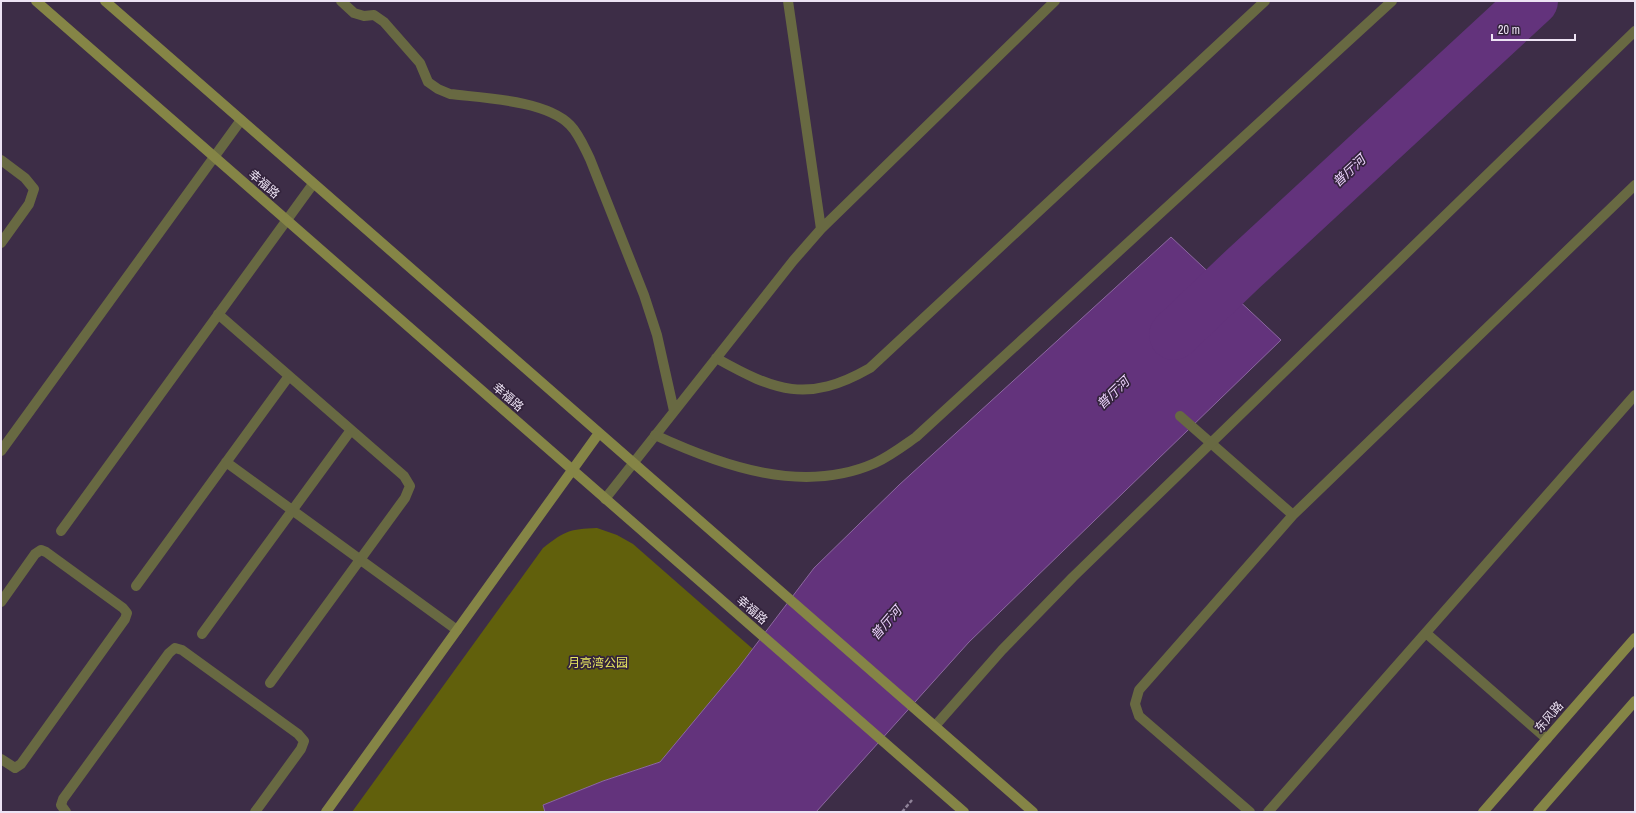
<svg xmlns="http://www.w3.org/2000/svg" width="1636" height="813" font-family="'Archivo Narrow','Noto Sans SC',sans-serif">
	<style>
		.green { fill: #61600c }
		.water { fill: #63337c; stroke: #8c68a0 }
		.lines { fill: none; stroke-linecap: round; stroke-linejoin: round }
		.river { stroke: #63337c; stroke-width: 50 }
		.path { stroke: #8f8298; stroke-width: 2.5; stroke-dasharray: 4 2; stroke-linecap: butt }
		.lane { stroke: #686942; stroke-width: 10 }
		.street { stroke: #686942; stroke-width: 10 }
		.secondary { stroke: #858546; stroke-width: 10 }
		.labels { text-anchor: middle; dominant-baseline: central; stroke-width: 3.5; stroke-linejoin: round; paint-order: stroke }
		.street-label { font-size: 12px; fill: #ede3f4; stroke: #33233c }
		.park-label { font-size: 12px; fill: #e9e860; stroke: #33233c }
		.water-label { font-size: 13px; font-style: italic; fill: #edd3fd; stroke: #33233c }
	</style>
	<rect width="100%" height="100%" fill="#3d2d47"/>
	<path class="green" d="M597,528l20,7 16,9 121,106 -94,112 -57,19 -60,24 2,7h-193l191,-264c22,-17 26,-19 54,-20z"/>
	<path class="water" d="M1171,237l110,103 -312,302 -153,170h-271l-2,-7 60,-24 57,-19 79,-95 75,-99 85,-83z"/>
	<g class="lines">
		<path class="river" d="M1174,335l69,-66 290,-268"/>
		<path class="path" d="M902,812l10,-12"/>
		<path class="lane" d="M341,1l13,12 10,3 10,-1 10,7 36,41 8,19 10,7 12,5c32,4 96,6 120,31 9,9 14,22 20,34l54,136 13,40 17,76
			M788,1l33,228
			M1,160l24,18 9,11 -5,15 -28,39
			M218,314l186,162 6,10 -5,12 -135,185
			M716,358c59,33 91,46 154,10l395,-367
			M1180,416l113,99
			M226,462l231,168
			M605,499l188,-238 28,-32 234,-228
			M61,531l252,-347
			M136,586l153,-210
			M1,602l34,-48 6,-4 5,2 77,56 4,5 -2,6 -104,145 -6,4 -14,-9
			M1426,633l121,106
			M202,634l149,-204
			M66,812l-5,-7 2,-6 106,-146 6,-5 7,2 116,84 6,7 -3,8 -46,63
			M1250,812l-111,-96 -4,-12 4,-14 154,-175 342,-330
			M1268,812l367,-417"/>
		<path class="street" d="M655,435c67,31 148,60 220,28 15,-7 28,-17 41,-26l476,-436
			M1,451l240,-331
			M935,726l67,-76 71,-73 562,-546"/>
		<path class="secondary" d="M36,1l928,811
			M105,1l928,811
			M326,812l273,-379
			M1483,812l152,-174
			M1538,812l97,-111"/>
	</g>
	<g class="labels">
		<g class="street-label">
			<text transform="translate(264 184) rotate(41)">幸福路</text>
			<text transform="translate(508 397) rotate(41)">幸福路</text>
			<text transform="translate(752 610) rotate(41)">幸福路</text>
			<text transform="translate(1549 717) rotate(-49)">东风路</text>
		</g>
		<g class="park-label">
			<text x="598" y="663">月亮湾公园</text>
		</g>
		<g class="water-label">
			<text transform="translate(1349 171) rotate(-43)">普厅河</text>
			<text transform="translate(1113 393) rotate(-44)">普厅河</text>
			<text transform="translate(886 623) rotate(-49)">普厅河</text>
		</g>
	</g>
	<rect width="1636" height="813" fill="none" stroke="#ede3f4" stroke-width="4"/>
	<path d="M1492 34v6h83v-6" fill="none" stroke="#ede3f4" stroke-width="2"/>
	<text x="1498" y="34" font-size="12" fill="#ede3f4" stroke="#33233c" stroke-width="3" paint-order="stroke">20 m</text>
</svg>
